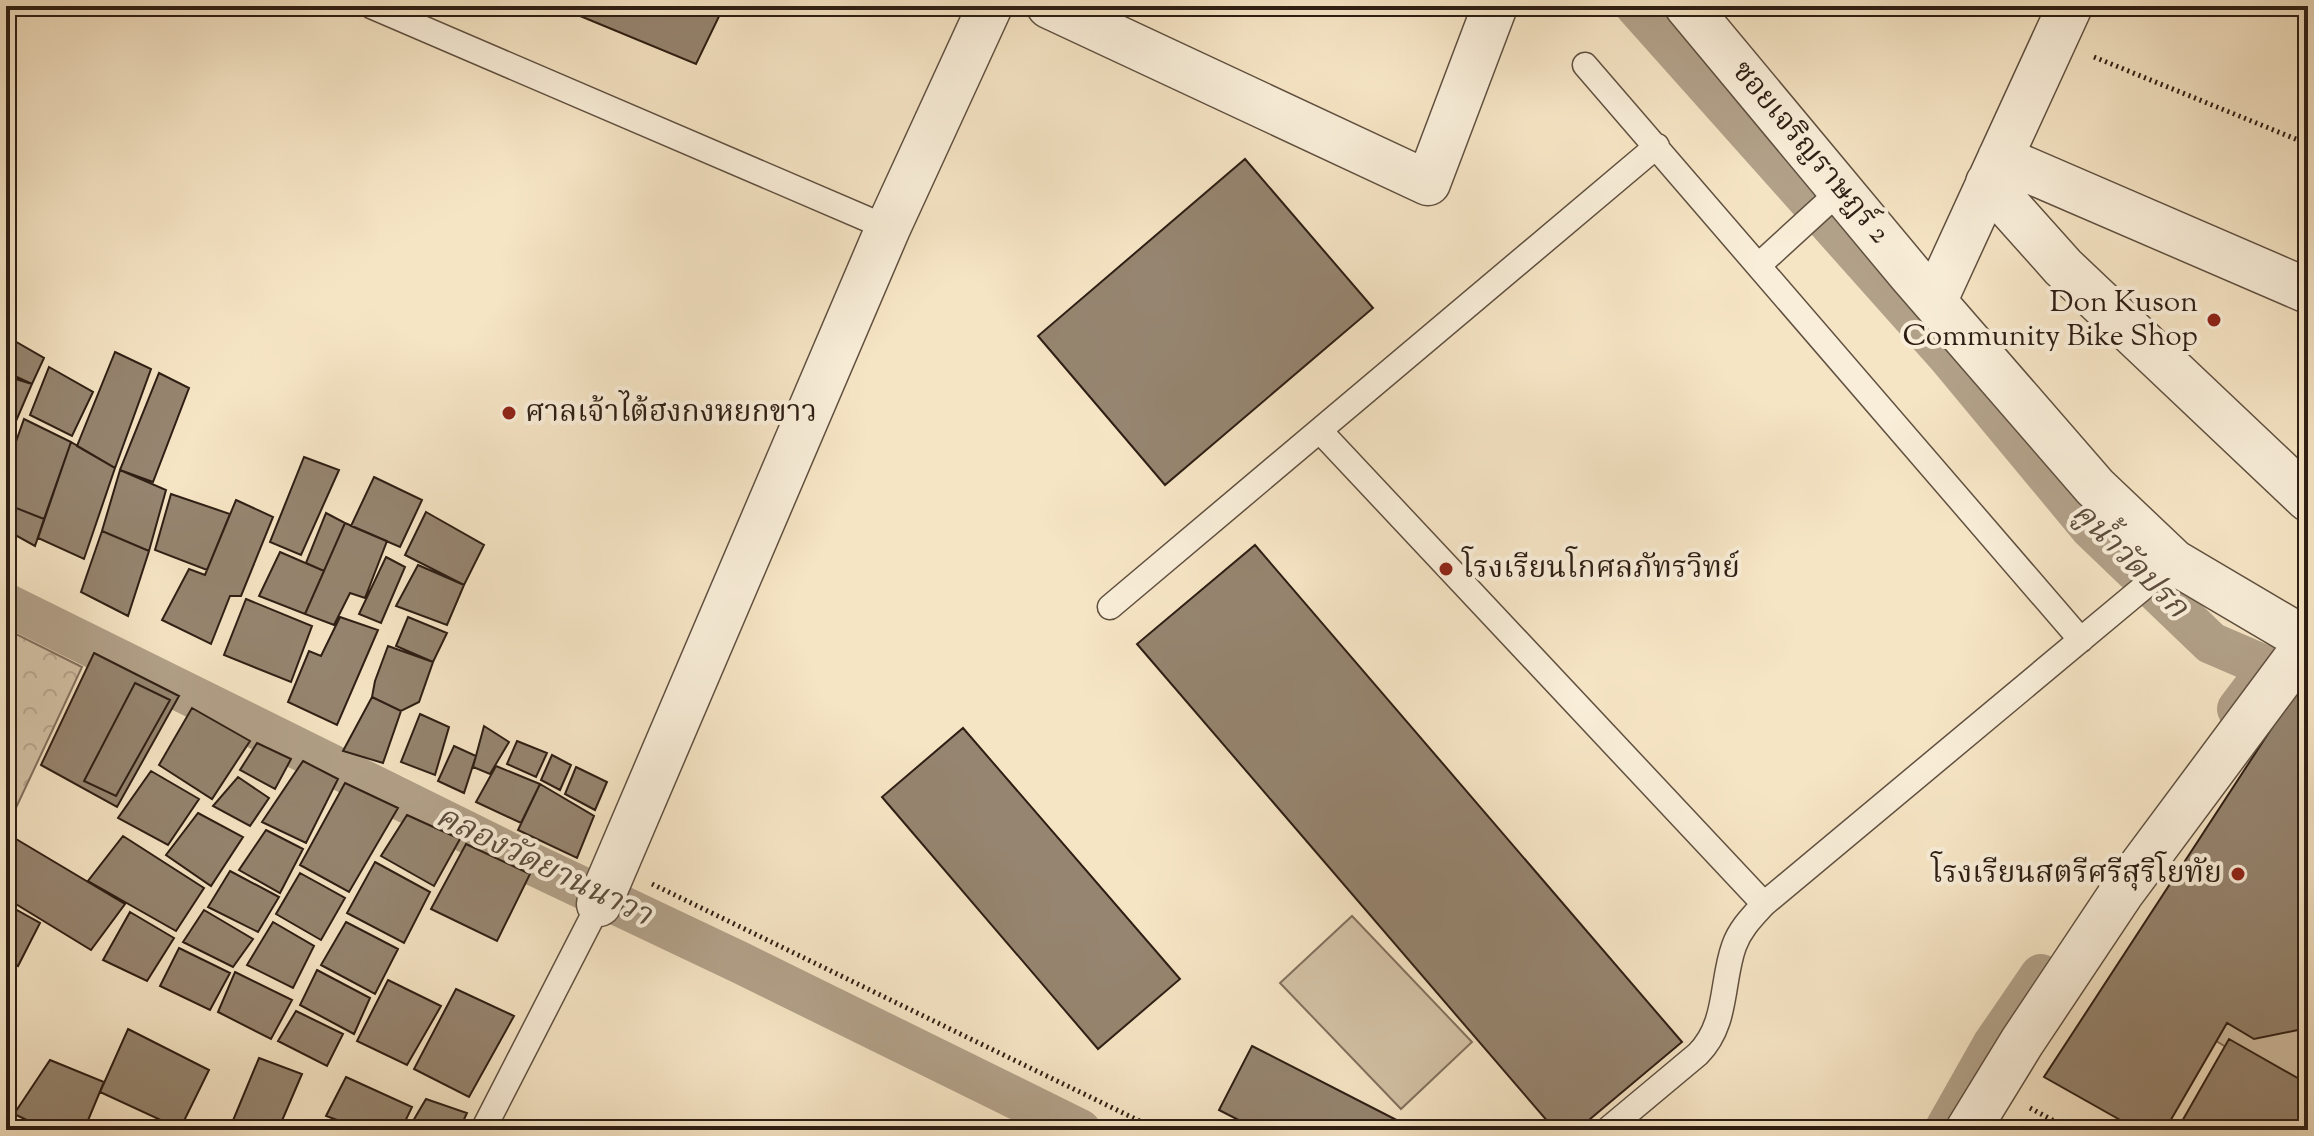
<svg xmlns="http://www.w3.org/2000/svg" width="2314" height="1136" font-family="'Sorts Mill Goudy','Noto Serif Thai',serif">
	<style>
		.green { fill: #d4c3a7; stroke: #81705e; stroke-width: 2 }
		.forest { fill: url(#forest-crowns); stroke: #81705e; stroke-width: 2 }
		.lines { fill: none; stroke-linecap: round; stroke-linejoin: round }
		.canal { stroke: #b2a189; stroke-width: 42 }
		.building { fill: #968570; stroke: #2e1e14; stroke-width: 2 }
		.service-casing { stroke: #605040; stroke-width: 27 }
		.minor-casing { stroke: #605040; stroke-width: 47 }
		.path { stroke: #2e1e14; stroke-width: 5; stroke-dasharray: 2 4; stroke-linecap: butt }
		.service { stroke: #f9eed9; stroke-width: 24 }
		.minor { stroke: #f9eed9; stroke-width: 44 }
		.poi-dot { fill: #8f2418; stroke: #f9eed9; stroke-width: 3 }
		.labels { text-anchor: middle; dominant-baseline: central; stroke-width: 8; stroke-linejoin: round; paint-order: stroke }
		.street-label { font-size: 30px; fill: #2e1e14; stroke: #f9eed9 }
		.poi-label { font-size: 30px; fill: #2e1e14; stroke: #f9eed9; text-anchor: end }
		.water-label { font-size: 32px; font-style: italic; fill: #5c4c3d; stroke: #f9eed9 }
	</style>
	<defs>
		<pattern id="forest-crowns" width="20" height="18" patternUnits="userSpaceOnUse" patternTransform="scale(2)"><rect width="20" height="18" fill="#d4c3a7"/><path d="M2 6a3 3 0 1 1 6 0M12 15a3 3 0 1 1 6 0" fill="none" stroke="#b6a78f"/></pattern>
	</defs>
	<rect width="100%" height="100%" fill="#f6e5c5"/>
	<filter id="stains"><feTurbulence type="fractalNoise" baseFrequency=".0025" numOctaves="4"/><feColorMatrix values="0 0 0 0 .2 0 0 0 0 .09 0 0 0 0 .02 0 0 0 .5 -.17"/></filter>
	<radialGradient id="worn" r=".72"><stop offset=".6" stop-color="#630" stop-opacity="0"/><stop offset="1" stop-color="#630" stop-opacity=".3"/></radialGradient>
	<path class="green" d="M2308,857v241l-103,-64z
		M1352,916l120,126 -71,67 -121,-126z"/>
	<path class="forest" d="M6,629l76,38 -76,162z"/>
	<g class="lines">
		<path class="canal" d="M1636,6l313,351 142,171 120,115 58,25 -31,41
			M6,604l501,248 234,111 339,167
			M1945,1130l48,-85 48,-70"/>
	</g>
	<path class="building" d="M556,6h168l-28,58z
		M1245,159l128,149 -208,177 -127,-149z
		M6,336l38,22 -12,26 -26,-12z
		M115,352l36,17 -36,99 -38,-22z
		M49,367l44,25 -21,44 -42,-21z
		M159,373l30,15 -36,94 -33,-12z
		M6,376l26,8 -22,51 -4,-1z
		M24,419l47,23 -27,77 -38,-15v-34z
		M71,442l44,26 -31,91 -46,-21z
		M304,457l35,13 -38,85 -31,-13z
		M120,470l46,20 -17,61 -47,-20z
		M374,477l48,23 -22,47 -49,-21z
		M171,494l59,20 -23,56 -52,-20z
		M236,500l37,17 -32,79h-11l-19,48 -49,-24 27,-51 16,6z
		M6,504l38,15 -9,27 -29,-16z
		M426,512l58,33 -20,40 -59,-30z
		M326,513l19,10 -21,48 -18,-8z
		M345,523l42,18 -22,57 -15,-5 -16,32 -29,-11z
		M102,531l47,20 -21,65 -47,-24z
		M1255,545l427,497 -105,88h-22l-418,-486z
		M280,552l44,19 -19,43 -46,-18z
		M386,557l19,10 -24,56 -22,-9z
		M418,565l46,20 -17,40 -51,-19z
		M246,599l66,27 -21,56 -67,-27z
		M340,617l38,13 -41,95 -49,-23 21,-51 12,5z
		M408,617l39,16 -14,29 -37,-16z
		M388,646l45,16 -14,40 -18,9 -29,-14 3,-16z
		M94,653l85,43 -62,111 -76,-42z
		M2307,674l1,354 -54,11 -27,-16 -62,107h-27l-94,-53z
		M135,683l35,17 -54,96 -32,-15z
		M372,697l29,14 -18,52 -40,-12z
		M192,708l58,33 -38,58 -53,-34z
		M420,714l29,13 -14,48 -34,-13z
		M484,726l25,16 -19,32 -17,-7z
		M963,728l217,251 -82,70 -216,-252z
		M517,741l30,12 -11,24 -29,-13z
		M257,743l34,16 -16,30 -35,-19z
		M454,746l22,10 -12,37 -26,-12z
		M552,755l19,10 -11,25 -19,-10z
		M303,761l35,18 -32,64 -44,-21z
		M496,766l44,18 -19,39 -45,-21z
		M576,767l31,15 -12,28 -30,-16z
		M151,771l48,28 -31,46 -50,-27z
		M238,777l31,21 -19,28 -37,-20z
		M345,783l53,25 -49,84 -49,-27z
		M540,784l54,32 -17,42 -59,-28z
		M198,813l45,24 -32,49 -45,-31z
		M407,815l53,24 -26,47 -53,-30z
		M266,830l37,19 -23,44 -41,-23z
		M11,836l114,68 -34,46 -85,-52v-52z
		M123,836l81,52 -28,43 -88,-50z
		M466,844l64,30 -33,67 -66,-32z
		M375,862l55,30 -26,51 -57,-30z
		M230,871l49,26 -21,35 -50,-25z
		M300,873l45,25 -24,42 -45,-26z
		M6,904l34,19 -22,43 -12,-7z
		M204,910l49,29 -20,28 -50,-25z
		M130,912l44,26 -27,43 -44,-21z
		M273,922l41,24 -21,42 -46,-23z
		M346,922l52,27 -23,45 -54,-29z
		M179,948l51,25 -20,37 -50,-24z
		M317,970l53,28 -16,36 -54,-29z
		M235,972l57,28 -21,39 -53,-27z
		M388,980l53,26 -34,59 -50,-24z
		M456,989l58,27 -45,81 -55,-28z
		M296,1011l47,23 -16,32 -49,-25z
		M128,1029l81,41 -29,59 -80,-37z
		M2229,1039l79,45v46h-131z
		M1252,1046l164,84h-158l-39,-20z
		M259,1058l43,16 -24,56h-49z
		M50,1060l54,22 -20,48h-36l-34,-16z
		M346,1077l66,30 -11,23h-36l-39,-14z
		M426,1099l41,14 -8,17h-24l-22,-9z"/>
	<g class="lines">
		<defs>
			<path id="service" d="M371,6l517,222
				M1585,65l496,575
				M1759,265l82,-75
				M1320,431l444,473
				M1110,607l547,-461
				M483,1130l116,-226
				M1607,1130l91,-76c30,-30 23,-72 36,-108 6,-17 18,-29 30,-42l410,-342"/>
			<path id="minor" d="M1049,6l379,177 67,-177
				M1687,6l224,269 184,212 79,75 134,79
				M2000,158l308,133
				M1988,183l75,84 245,232
				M1935,300l135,-294
				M599,904l289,-676 102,-222
				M1968,1130l54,-88 100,-150 186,-250"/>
		</defs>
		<use href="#service" class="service-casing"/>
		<use href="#minor" class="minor-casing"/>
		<path class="path" d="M2094,57l214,87
			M652,884l506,246
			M2030,1108l41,22"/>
		<use href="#service" class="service"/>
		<use href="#minor" class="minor"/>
	</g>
	<g class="poi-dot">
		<circle cx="2214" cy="320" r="8"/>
		<circle cx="509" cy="413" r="8"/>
		<circle cx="1446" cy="569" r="8"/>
		<circle cx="2238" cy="874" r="8"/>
	</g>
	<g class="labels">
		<g class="street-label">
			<text transform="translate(1810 153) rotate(50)">ซอยเจริญราษฎร์ 2</text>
		</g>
		<g class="poi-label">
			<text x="2198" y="303">Don Kuson<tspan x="2198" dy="34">Community Bike Shop</tspan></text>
			<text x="525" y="413" text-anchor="start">ศาลเจ้าไต้ฮงกงหยกขาว</text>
			<text x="1462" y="569" text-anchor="start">โรงเรียนโกศลภัทรวิทย์</text>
			<text x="2222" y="874">โรงเรียนสตรีศรีสุริโยทัย</text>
		</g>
		<g class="water-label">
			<text transform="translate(2129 561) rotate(45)">คูน้ำวัดปรก</text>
			<text transform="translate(543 867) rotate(26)">คลองวัดยานนาวา</text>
		</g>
	</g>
	<rect width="2314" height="1136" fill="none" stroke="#f6e5c5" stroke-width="32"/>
	<rect x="8" y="8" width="2298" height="1120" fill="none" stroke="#2e1e14" stroke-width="4"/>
	<rect x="16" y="16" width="2282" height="1104" fill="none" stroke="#2e1e14" stroke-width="2"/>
	<rect width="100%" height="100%" filter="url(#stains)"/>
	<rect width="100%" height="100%" fill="url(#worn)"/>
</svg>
